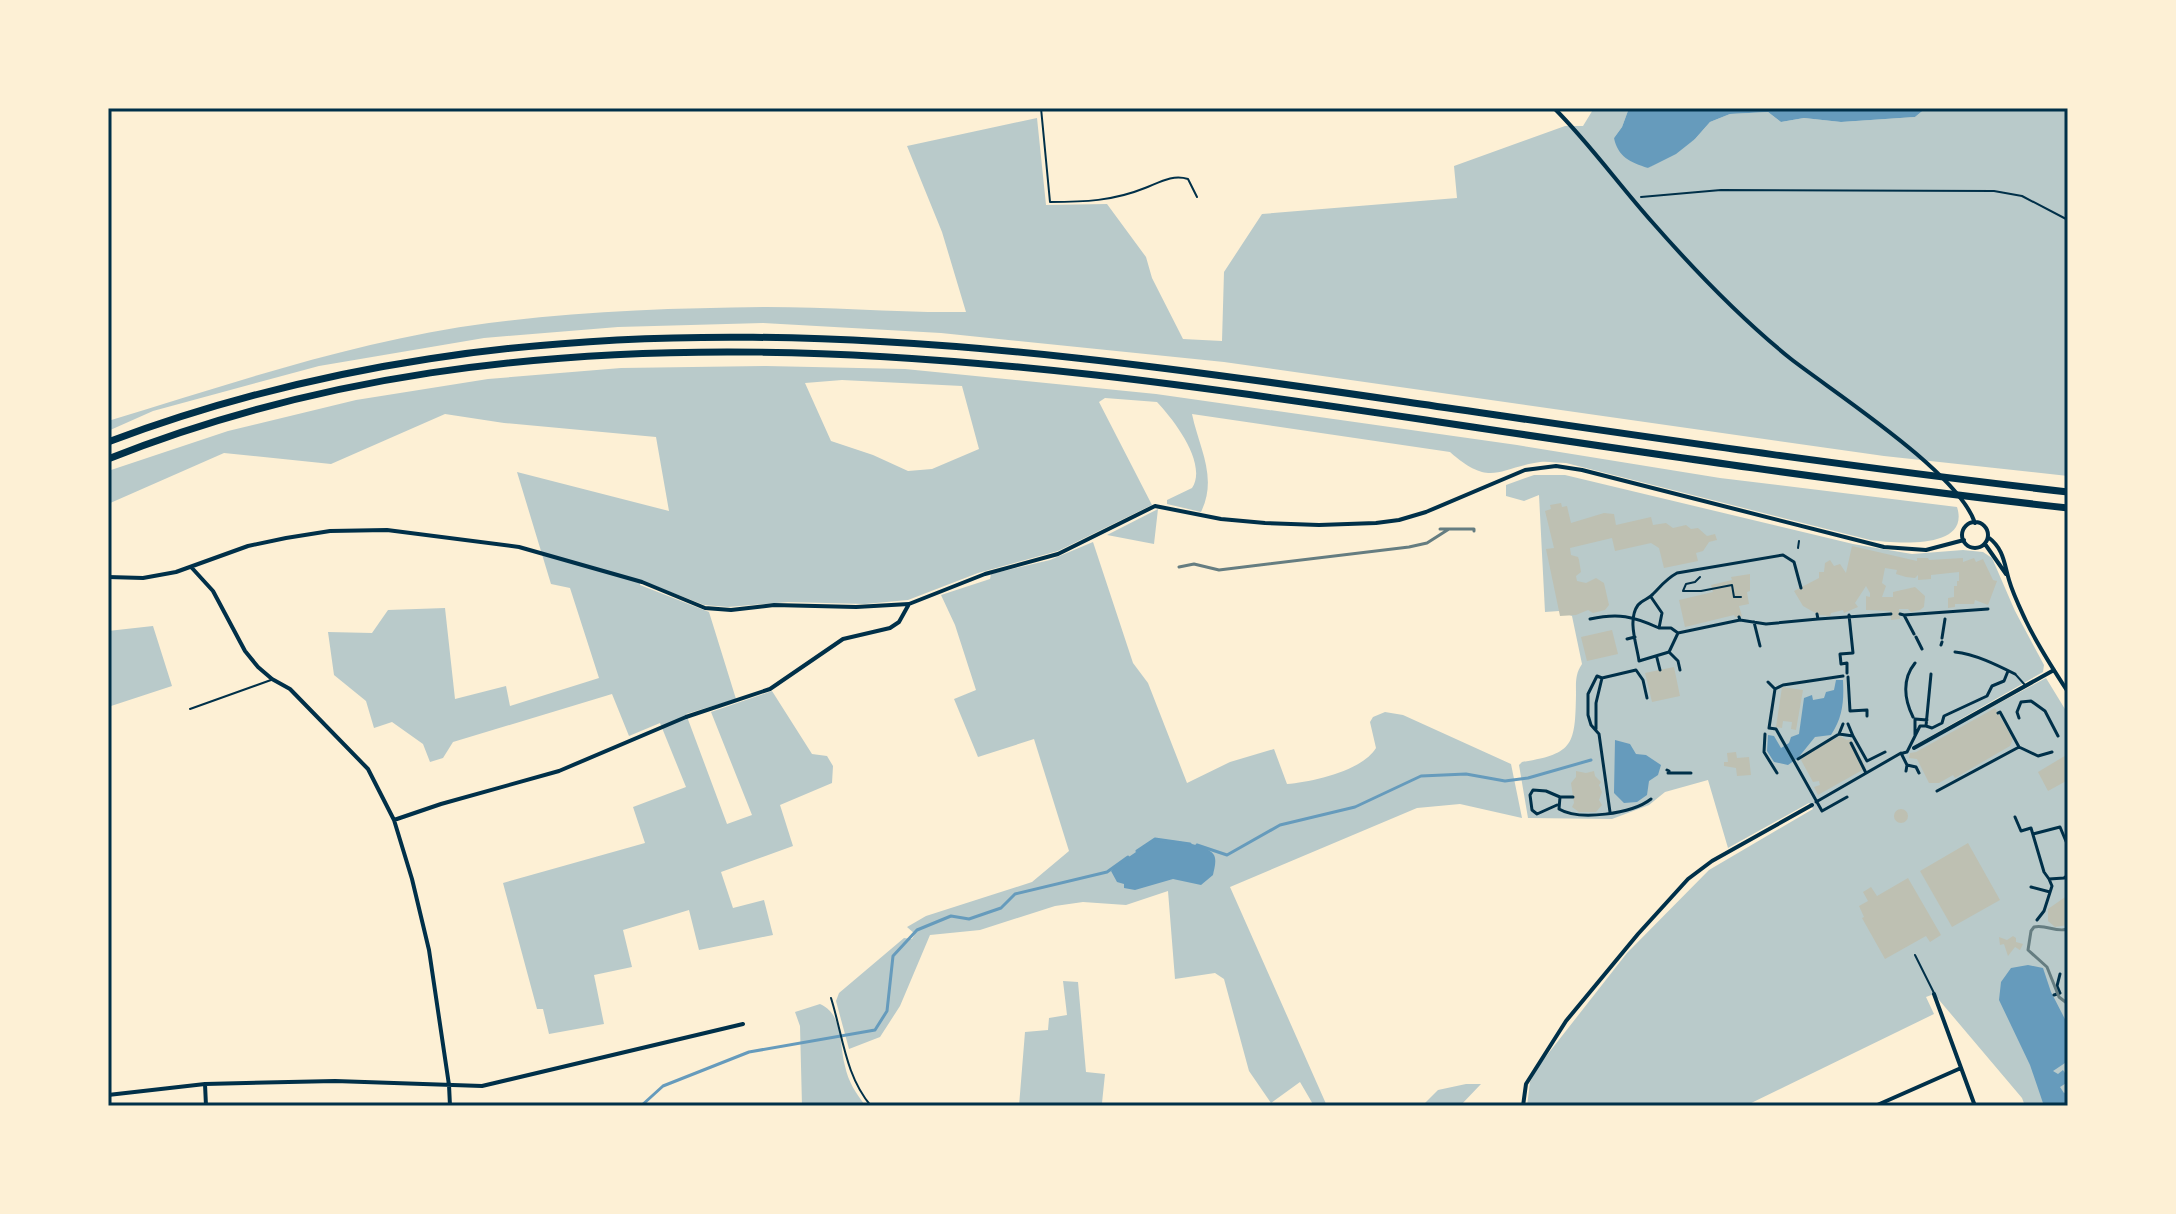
<svg xmlns="http://www.w3.org/2000/svg" width="2176" height="1214" font-family="'Playfair Display',serif">
	<style>
		.green { fill: #b9caca; fill-rule: evenodd }
		.water { fill: #669bbc }
		.lines { fill: none; stroke-linecap: round; stroke-linejoin: round }
		.stream { stroke: #669bbc; stroke-width: 3 }
		.building { fill: #bec0b2 }
		.path { stroke: #003049; stroke-width: 2 }
		.service { stroke: #003049; stroke-width: 2 }
		.pedestrian { stroke: #003049; stroke-width: 3 }
		.minor { stroke: #003049; stroke-width: 4 }
		.motorway { stroke: #003049; stroke-width: 7 }
		.rail { stroke: #657d81; stroke-width: 3 }
		.neatline { fill: none; stroke: #003049; stroke-width: 3 }
	</style>
	<rect width="100%" height="100%" fill="#fdf0d5"/>
	<path class="green" d="M1594,108h35l-7,19 -8,11 34,30 47,-29 15,-17 20,-8 38,-2 13,10 23,-4 37,4 74,-5 11,-9h142v368l-184,-20 -660,-94 -283,-29 -178,-10 -145,4 -134,11 -165,28 -166,45 -45,20v-10c125,-38 250,-81 381,-98 91,-12 185,-15 277,-16 67,0 134,6 200,5l-24,-80 -35,-86 130,-28 9,87 61,-1 39,53 6,21 31,61 39,2 2,-69 38,-58 195,-16 -3,-32 111,-40h18z
		M766,366l139,3 251,25 361,51 203,33 237,29c14,44 -64,36 -87,33l-304,-77c-8,0 -18,-2 -26,-1 -43,6 -49,26 -90,-10l-258,-38c7,34 26,63 9,98l-34,-8v-4l25,-12c16,-24 -18,-68 -35,-86l-52,-4 -6,4 53,103 -94,46 -80,22 -70,27 -43,4 -77,-2 -60,5 -24,-2 -64,-25v5l69,27 27,87 -50,15 41,110 25,-9 -41,-103 61,-21 40,63 15,2 6,10 -1,17 -52,22 13,41 -72,26 12,36 31,-8 9,35 -74,15 -10,-40 -66,20 9,37 -38,8 10,49 -55,10 -6,-25h-6l-34,-126 142,-40 -12,-36 53,-20 -26,-64 -31,13 -17,-42 -159,48 -10,16 -13,4 -7,-18 -31,-22 -18,6 -8,-27 -32,-26 -6,-43 44,1 16,-23 57,-2 10,91 51,-13 4,20 89,-28 -29,-90 -19,-4 -34,-112 152,39 -13,-74 -152,-14 -59,-9 -114,50 -107,-11 -116,51v-33l120,-40 128,-31 132,-21 133,-11zM842,380l120,6 17,63 -47,20 -24,2 -35,-16 -42,-14 -26,-58z
		M1534,475h31l288,69 59,10 51,-4 20,2 9,6 23,53 29,54 -1,7 -126,72 -2,4 131,-70 22,36v392h-43l-3,-8 -88,-104 -8,3 8,17 -189,92h-218l3,-24 10,-18 87,-111 82,-83 104,-61 -4,-6 -81,45 -20,-68 -43,12 -16,13 -37,14 -84,-1 -9,-53 3,-3c52,-8 53,-18 54,-67 0,-12 -1,-21 6,-31l-10,-48 -13,-5 -14,1 -6,-117 -15,6 -18,-5v-11z
		M1158,509l-4,35 -47,-9z
		M1093,542l40,121 15,20 39,100 43,-21 44,-13 13,35c25,-2 75,-13 89,-36l-6,-26 3,-5 12,-5 18,3 108,49 11,54 -62,-14 -43,4 -187,79 97,219h-13l-14,-24 -29,21 -22,-32 -25,-92 -9,-6 -40,6 -7,-88 -42,14 -43,-3 -28,4 -75,24 -50,5 -30,71 -20,31 -31,12 -13,-48 3,-8 65,-55 8,1 3,-5 -8,-7 19,-11 106,-34 37,-31 -35,-112 -56,18 -24,-58 22,-9 -21,-65 -14,-30 49,-16 1,-5 59,-14z
		M153,626l19,60 -64,21v-76z
		M1063,981l15,1 8,90 19,2 -3,29 -83,3 6,-74 23,-2 1,-12 18,-3z
		M820,1004c24,11 19,40 25,62 3,15 11,28 21,40h-64l-2,-80 -5,-14z
		M1466,1084h15l-21,22h-38l16,-16z"/>
	<path class="water" d="M1629,108h297l-11,9 -74,5 -37,-4 -23,4 -13,-10 -38,2 -20,8 -15,17 -19,15 -28,14c-18,-6 -30,-11 -34,-30l8,-11z
		M1836,680h7c1,21 0,37 -12,55l-16,2 -17,21 -10,7 -14,-3 -7,-11 1,-16 6,1 7,12 8,-5 2,-6 8,-3 5,-36 8,-3 1,5 11,-2 2,-6 8,-2z
		M1615,740l15,4 6,10 10,1 15,10 -3,10 -9,6 -2,14 -10,7 -13,1 -10,-10z
		M1155,839c13,1 52,4 59,16 3,6 0,14 -1,20l-12,10 -28,-6 -38,11 -11,-2v-4l-7,-2 -6,-11 6,-6z
		M2028,965l15,3 8,24 17,33v36l-15,10 5,3 5,-4 2,3 3,-1v10l-8,5 4,6 4,-2v15h-24l-14,-41 -31,-65 2,-18 10,-14z"/>
	<g class="lines">
		<path class="stream" d="M1197,845l30,10 53,-30 75,-18 66,-31 45,-2 39,7 23,-3 63,-18
			M1137,851l18,-12 35,5
			M641,1106l22,-20 86,-34 126,-22 12,-19 6,-55 24,-26 34,-14 18,3 32,-11 14,-14 92,-22 21,-15"/>
	</g>
	<path class="building" d="M1561,503l1,4 5,-1 4,17 33,-10 10,1 2,11 35,-8 2,8 13,-2 7,5 13,-3 5,4 7,-1 9,8 8,-2 2,6 -8,2 -6,9 -7,2 2,8 -34,7 -5,-20 -8,-5 -36,8 -3,-13 -42,10 1,7 7,2 1,3 2,12 -5,4 1,5 9,2 10,-5 8,5 5,22 -4,5 -12,3 -5,-3 -12,5 -16,1 -14,-67 8,-1 -9,-37 6,-2 -1,-4z
		M1852,546l65,15v-3h11l1,2 34,-2v4l11,-4 2,4 7,-3 10,21 4,1 -9,24 -13,-5 -1,4h-19v3l-7,1v-10l6,-1v-11h3v-5h2v-9l-28,3v4l-13,1v-5l-3,3 -9,-1 -10,-3 1,-4 -12,-2 -3,15 4,3 -4,11h11v-5l22,-5 10,9 -1,11 -4,3 -9,2 -3,-3h-9l1,10 -9,1 -1,-9 -24,-1v-14l4,1v-4l-4,-7 -11,17 3,4 -14,6 -1,-3 -12,3 -1,3 -11,-1 -16,-9 -9,-15 25,-13v-6h5l1,-9 5,-3 4,6 6,-2 6,9z
		M1750,574v17l-3,1 2,12 -10,2 3,10 -7,1 -1,-2 -49,12 -6,-27 34,-8 -2,-7 21,-5 -1,-3z
		M1612,630l6,24 -31,7 -6,-24z
		M1674,667l6,29 -28,6 -7,-29z
		M1782,687l21,3 -7,40 -5,-1 1,-7 -9,-1 -1,7 -6,-1z
		M1995,708l18,31 -3,7 -55,32 -2,-3 -14,8h-10l-12,-24 -8,-1 1,-5 6,-1z
		M1840,736l7,4 4,-1 15,29 -48,27 -4,-8 6,-2 -1,-4 -6,1 -12,-22 3,-6z
		M1736,752l1,6 12,-1 2,18 -14,1 -1,-8 -12,-2v-4h4l-1,-9z
		M2068,754v26l-20,11 -10,-19z
		M1576,771l10,2 8,-2 1,5 6,6 -2,3 3,7 -3,8 3,5 -6,7h-17l-7,-5 2,-4 -3,-20 5,-6z
		M1894 816a7 7 0 1 1 14 0a7 7 0 1 1-14 0Z
		M1968,843l32,57 -48,27 -32,-56z
		M1908,878l33,57 -11,7 -4,-6 -41,23 -23,-41 2,-1 -5,-11 9,-5 -5,-9 8,-5 6,9z
		M2068,895v30l-13,2 -7,-6v-12z
		M2013,936l3,2v4l7,2 -3,6 -5,-3 -7,9 -4,-12 -4,1 -1,-8 8,3z"/>
	<g class="lines">
		<path class="path" d="M1041,108l9,94c34,0 63,-1 95,-14 15,-6 28,-14 43,-9l9,18
			M1641,197l80,-7 273,1 28,5 46,24
			M1700,577l-5,5 -9,2 -3,7h18l31,-6 2,12h7"/>
		<path class="service" d="M1798,548l1,-7
			M2016,675l9,10
			M190,709l81,-29
			M1915,955l19,38
			M831,998c12,38 14,77 40,108"/>
		<path class="pedestrian" d="M1817,614l1,5 73,-5
			M1900,614l4,1 10,19
			M1904,615l84,-6
			M1590,619c28,-6 43,-3 69,9l3,-15 -11,-16
			M1740,620l26,4 52,-5
			M1754,622l6,24
			M1659,628h12l7,5 62,-13 -1,-3
			M1678,633l-9,19 -30,9c-2,-16 -12,-41 -1,-56 4,-5 11,-6 15,-11 8,-8 13,-15 24,-21l106,-18 11,7 7,26
			M1916,637l6,12
			M1942,638l3,-19
			M1627,639l8,-2
			M1941,645l1,-3
			M1669,652l9,9 2,9
			M1955,652c20,2 42,13 60,22
			M1657,658l3,12
			M1847,673v-10l-6,1 -1,-10 13,-1 -4,-38
			M1848,677l2,34 17,-1v6
			M1768,682l7,7
			M1775,689l-6,39 7,1 46,82 25,-14
			M1775,689l8,-4 60,-9
			M1913,717c-9,-18 -11,-38 2,-54
			M2019,718l-2,-6 4,-10 10,-1 14,10 13,25
			M1848,724l5,12
			M1926,726l6,2 10,-5 2,-7 43,-20 5,-10 12,-5 4,-10
			M1596,729v-26l6,-25
			M1765,734l-1,18 13,21
			M1839,734l4,-10
			M1915,735v-16l12,1
			M2019,747l19,9 14,-4
			M1903,753l4,-1 13,-26h6l5,-52
			M1798,759l41,-25 14,2 14,25 18,-9
			M1861,763l-10,-20 14,28
			M1907,765l9,2 3,6
			M1667,770l2,1
			M1668,773h23
			M1937,791l82,-44 -19,-35 -2,1
			M1573,797h-13l-1,12c20,12 73,5 92,-10
			M1816,802l85,-49 6,12 -1,6
			M1557,805l-20,9 -5,-4 -2,-15 3,-5 13,1 14,6
			M1610,812l-11,-78 -8,-9 -3,-10v-21l9,-18 5,2 34,-8 7,10 4,18
			M2015,817l6,14 10,-3 13,44 5,7 15,-1 4,-3
			M2033,834l27,-7 8,19
			M2031,887l19,5
			M2037,920l7,-9 8,-25 -3,-7
			M2054,995l6,-2 -3,-7 3,-12"/>
		<path class="minor" d="M1554,108c36,36 65,77 99,115 43,49 87,95 138,136 45,35 167,113 184,164
			M1962 535a13 13 0 1 1 26 0a13 13 0 1 1-26 0Z
			M1988,537c16,12 16,26 21,43 4,14 11,28 17,41 12,25 27,48 42,71
			M1985,544l21,30
			M192,568l21,23 32,60 13,16 14,12 18,10 78,80 26,51 18,59 17,71 20,135 1,21
			M108,577l35,1 33,-6 72,-26 38,-8 44,-7 57,-1 132,17 123,35 63,26 26,2 43,-5 82,2 53,-3
			M1914,748l140,-78
			M394,820l47,-16 118,-33 127,-54 84,-28 73,-50 47,-11 9,-6 10,-18 76,-30 73,-20 97,-48 66,13 44,4 54,2 57,-2 23,-3 27,-8 99,-42 31,-4 26,4 302,77 42,3 38,-10
			M1934,994l41,112
			M205,1084l1,22
			M108,1095l97,-11 130,-3 147,5 261,-62
			M1523,1106l3,-22 40,-63 72,-87 50,-55 24,-18 100,-56
			M1875,1106l86,-38"/>
		<path class="motorway" d="M108,442c428,-161 859,-105 1299,-40 220,32 440,65 661,90
			M108,459c421,-168 883,-104 1318,-39 214,32 427,64 642,88"/>
		<path class="rail" d="M1440,529h34v2
			M1179,567l15,-3 25,6 190,-23 18,-4 22,-14
			M2068,929c-12,4 -22,-5 -34,-2l-3,4 -3,19 19,17 12,30 9,7"/>
	</g>
	<rect width="2176" height="1214" fill="none" stroke="#fdf0d5" stroke-width="220"/>
	<rect x="110" y="110" width="1956" height="994" class="neatline"/>
</svg>
